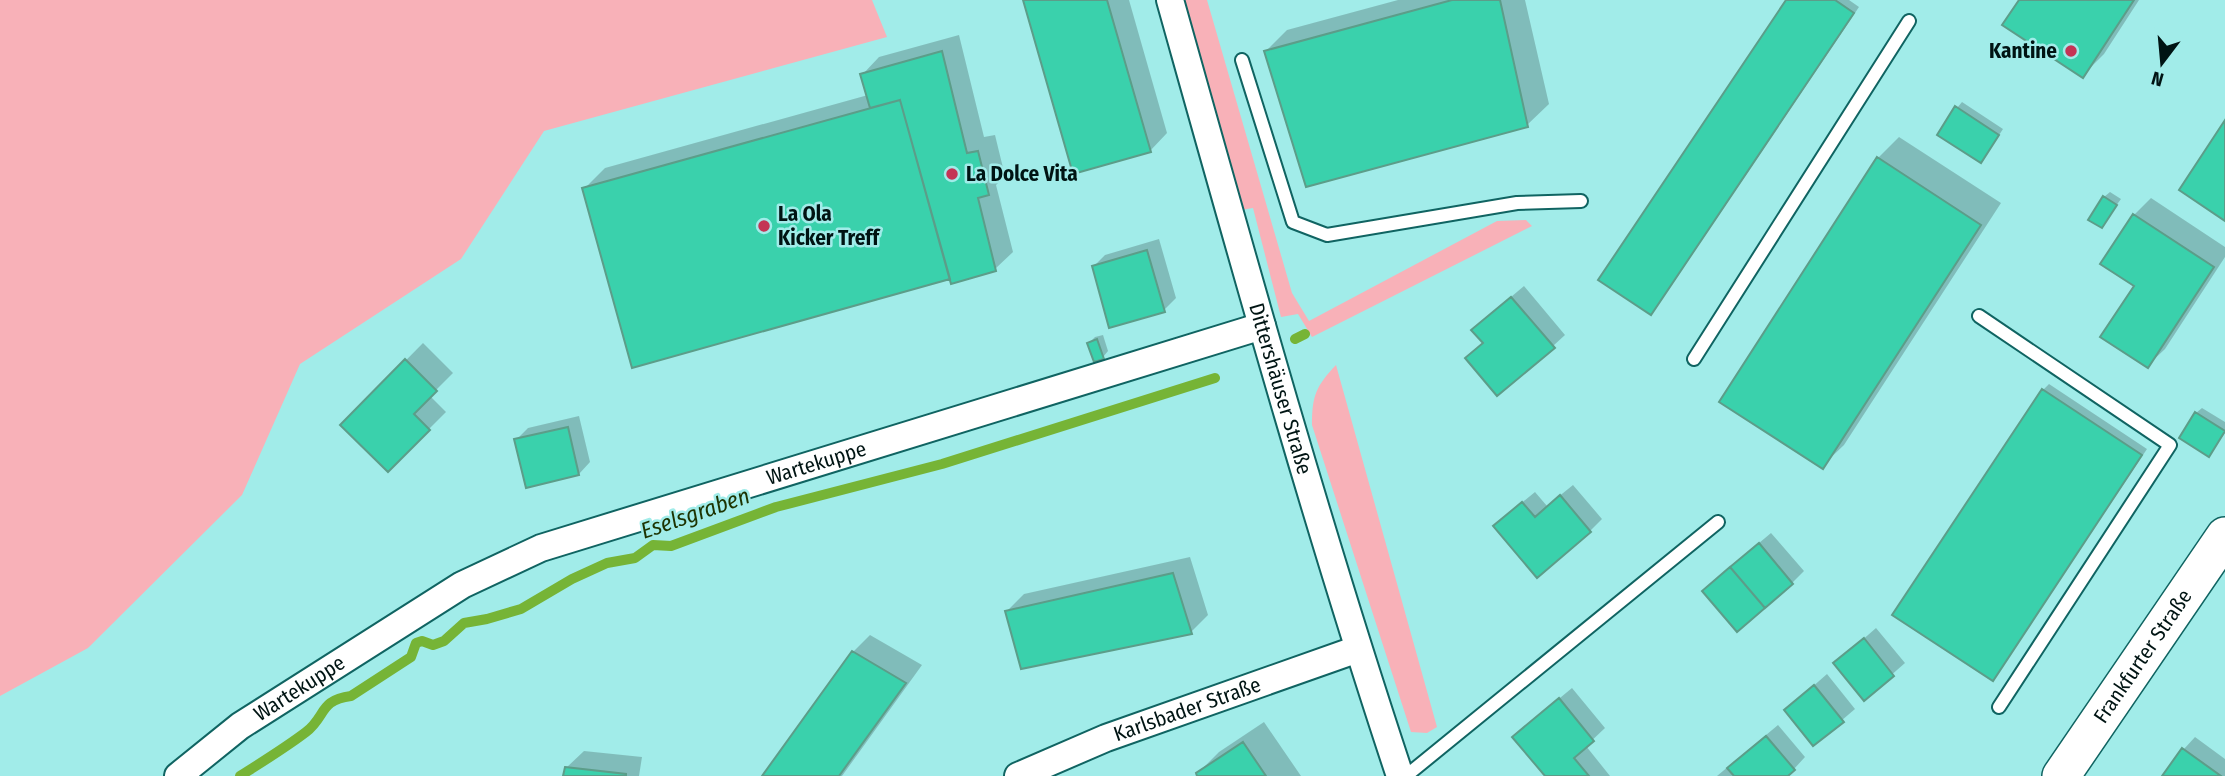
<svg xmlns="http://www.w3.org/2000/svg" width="2225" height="776" font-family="'Fira Sans Condensed',sans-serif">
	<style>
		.green { fill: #f8b1b8 }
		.shadow { fill: #0003 }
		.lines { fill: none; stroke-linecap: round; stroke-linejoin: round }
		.stream { stroke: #76b436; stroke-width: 10 }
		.building { fill: #3ad1ac; stroke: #5c9d89; stroke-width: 2 }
		.lane-casing { stroke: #106462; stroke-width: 16 }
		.street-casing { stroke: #106462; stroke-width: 30 }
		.secondary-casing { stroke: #106462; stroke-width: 40 }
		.lane { stroke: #fff; stroke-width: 12 }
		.street { stroke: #fff; stroke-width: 26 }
		.secondary { stroke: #fff; stroke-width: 37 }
		.poi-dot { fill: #c43455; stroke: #a1ece9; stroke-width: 2.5 }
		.labels { text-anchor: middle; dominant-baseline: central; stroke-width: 5; stroke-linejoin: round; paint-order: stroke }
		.poi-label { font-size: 21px; font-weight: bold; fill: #001413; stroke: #a1ece9; text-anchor: start }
		.street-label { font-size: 21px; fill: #001413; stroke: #a1ece9 }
		.water-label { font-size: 23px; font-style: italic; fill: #1c3301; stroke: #a1ece9 }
	</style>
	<rect width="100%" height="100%" fill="#a1ece9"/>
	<path class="green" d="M0,0h872l15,37 -343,94 -83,128 -161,105 -58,131 -154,153 -88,48z
		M1185,0h22l85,293 17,28 188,-100 29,-1 6,6 -220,111 -14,-23 -17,3 -28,-109 -12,2z
		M1336,365l101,362 -10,6 -16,-1 -99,-307c0,-29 4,-39 24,-60z"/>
	<path class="shadow" d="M1025,0h104l38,133 -17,18z
		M1398,0h127l24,104 -22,21 -261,-74 21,-21z
		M1788,0h61l10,7 -203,301z
		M2021,0h118l-35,54 -22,22z
		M959,35l25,102 11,-2 10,41 -9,9 17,67 -18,17 -44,7 -367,-87 21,-21 263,-73 -6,-20 17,-18z
		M1962,102l41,27 -17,26 -29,-47z
		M1899,137l102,66 -157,242 -22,21 56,-308z
		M2110,192l11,7 -20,27 3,-29z
		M2151,198l74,49v10l-60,92 -18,17 -10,-81 -3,-70z
		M1159,239l17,59 -12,12 -70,-44 11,-11z
		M1524,286l41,49 -12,11 -69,-4 1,-23z
		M1103,335l5,16 -5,6 -14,-14 6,-6z
		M423,343l30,30 -23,23 16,16 -58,58 -46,-45z
		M2049,384l98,65 -154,230 50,-289z
		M2202,408l23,14v11l-16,22 -13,-42z
		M579,416l11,46 -11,12 -63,-34 12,-12z
		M1573,485l29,34 -12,12 -82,-17 27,-22 12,14z
		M1771,533l33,38 -12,12 -76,-4z
		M1190,557l18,58 -17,17 -184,-21 17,-17z
		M1876,628l29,35 -41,36 -28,-36z
		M870,635l52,30 -80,111h-78l89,-124z
		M1827,674l28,35 -41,35 -28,-34z
		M1572,688l33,40 -19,18 24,30h-63l-21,-50z
		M1264,722l37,54h-101l-2,-3 21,-21z
		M1778,725l27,32 -11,12 -9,7h-68z
		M2195,737l30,22v17h-60l19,-27z
		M584,751l58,6 -3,19h-74l1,-8z"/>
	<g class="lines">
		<path class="stream" d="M1295,339l10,-5
			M240,776c22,-14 45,-28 66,-44 20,-15 13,-32 45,-36l60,-39 5,-14 6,-2 11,4 11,-4 20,-18 23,-4 34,-10 51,-30 35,-16 28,-5 18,-13 18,1 105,-39 166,-43 273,-86"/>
	</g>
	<path class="building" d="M1023,0h84l44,152 -78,22z
		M1452,0h48l28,127 -222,60 -42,-136z
		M1786,0h49l19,13 -203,302 -53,-35z
		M2019,0h115l-51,78 -81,-53z
		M942,51l25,102 11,-2 11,44 -11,3 18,73 -45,13 -51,-184 -30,8 -10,-34z
		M900,100l50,179 -318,89 -50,-180z
		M1955,106l44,29 -18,28 -44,-28z
		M2225,120v101l-46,-31z
		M1877,157l104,68 -158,244 -104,-67z
		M2103,196l14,9 -15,23 -14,-8z
		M2133,214l81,53 -66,101 -48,-31 34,-51 -34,-22z
		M1147,250l18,62 -56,16 -17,-62z
		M1511,297l44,51 -58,48 -32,-38 18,-15 -12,-13z
		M1097,339l7,20 -10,3 -7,-19z
		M405,359l32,32 -23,23 16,16 -42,42 -48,-47z
		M2042,389l100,66 -149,226 -101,-66z
		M2195,412l30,19 -16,26 -30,-19z
		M568,427l11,48 -53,13 -12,-49z
		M1560,495l31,37 -54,46 -44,-52 29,-24 13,15z
		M1759,543l34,41 -28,24 -35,-41z
		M1730,567l35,41 -28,24 -35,-41z
		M1173,573l19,61 -171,35 -16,-58z
		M1864,638l30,38 -30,25 -31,-38z
		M852,651l54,32 -67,93h-77z
		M1814,685l30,37 -31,24 -29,-36z
		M1559,698l35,43 -20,17 15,18h-44l-33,-39z
		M1766,736l29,34 -7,6h-54l-7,-8z
		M1243,742l23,34h-69l-1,-3z
		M2182,748l39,28h-59z
		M565,767l61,7v2h-63z"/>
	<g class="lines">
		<defs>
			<path id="lane" d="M1242,60l51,162 34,13 190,-32 64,-2
				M1979,316l191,129 -171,262
				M1694,359l215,-338
				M1406,776l312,-254"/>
			<g id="street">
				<path id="s1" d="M1170,0c73,260 145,520 230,776"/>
				<path id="s2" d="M178,776l62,-50 222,-141 79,-37 721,-222"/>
				<path id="s3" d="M1018,776l88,-38 252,-89"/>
			</g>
			<g id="secondary">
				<path id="s4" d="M2061,776l164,-240"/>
			</g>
		</defs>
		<use href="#lane" class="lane-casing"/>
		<use href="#street" class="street-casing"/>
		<use href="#secondary" class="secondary-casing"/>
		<use href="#lane" class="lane"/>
		<use href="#street" class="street"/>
		<use href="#secondary" class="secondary"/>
	</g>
	<g class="poi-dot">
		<circle cx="2071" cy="51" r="7"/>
		<circle cx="952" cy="174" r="7"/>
		<circle cx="764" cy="226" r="7"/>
	</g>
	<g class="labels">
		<g class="poi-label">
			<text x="2057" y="51" text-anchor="end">Kantine</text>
			<text x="966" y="174">La Dolce Vita</text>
			<text x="778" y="214">La Ola<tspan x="778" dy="24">Kicker Treff</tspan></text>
		</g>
		<g class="street-label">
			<text stroke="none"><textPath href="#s1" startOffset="404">Dittershäuser Straße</textPath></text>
			<text stroke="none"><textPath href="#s2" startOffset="718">Wartekuppe</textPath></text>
			<text stroke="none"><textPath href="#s4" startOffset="145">Frankfurter Straße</textPath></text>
			<text stroke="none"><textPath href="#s2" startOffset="150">Wartekuppe</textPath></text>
			<text stroke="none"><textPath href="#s3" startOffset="182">Karlsbader Straße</textPath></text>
		</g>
		<g class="water-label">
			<text transform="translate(695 513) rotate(-19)">Eselsgraben</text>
		</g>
	</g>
	<g transform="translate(2162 63) rotate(196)" stroke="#a1ece9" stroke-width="5" paint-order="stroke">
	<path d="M0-5L12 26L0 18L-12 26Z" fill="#001413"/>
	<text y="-10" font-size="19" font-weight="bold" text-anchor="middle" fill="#001413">N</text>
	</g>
</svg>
